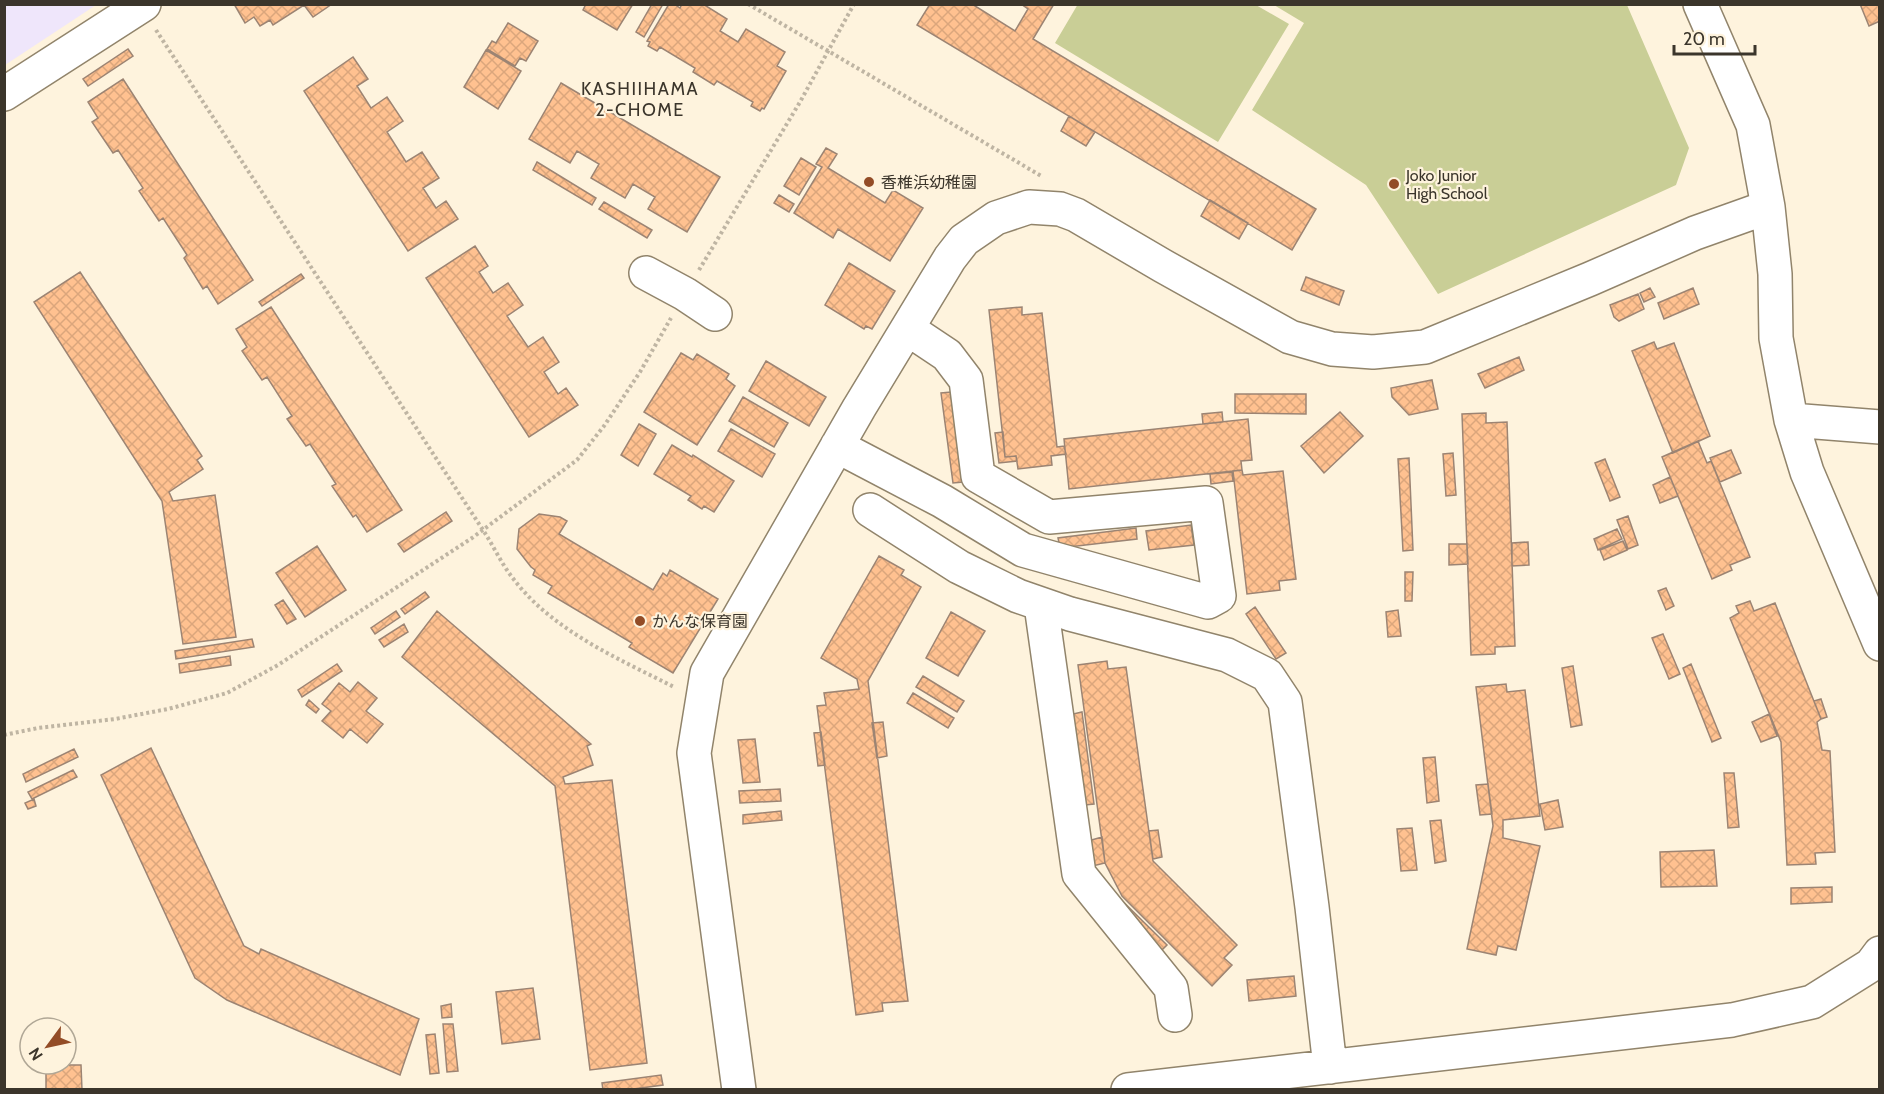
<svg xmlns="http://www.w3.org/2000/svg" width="1884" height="1094" font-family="Cabin,'Noto Sans JP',sans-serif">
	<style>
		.commercial { fill: #efe6fb }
		.park { fill: #c9ce96 }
		.building { fill: url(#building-cross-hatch); stroke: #9c8473; stroke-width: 1.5 }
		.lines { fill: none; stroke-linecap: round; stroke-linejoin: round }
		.minor-casing { stroke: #91846b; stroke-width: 36 }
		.path { stroke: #bfb5a3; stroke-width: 4; stroke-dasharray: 3 3; stroke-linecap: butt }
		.minor { stroke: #fff; stroke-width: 33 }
		.poi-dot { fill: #934c26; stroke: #fef3dd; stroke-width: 2 }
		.labels { text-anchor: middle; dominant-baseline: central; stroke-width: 4.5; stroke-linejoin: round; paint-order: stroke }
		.poi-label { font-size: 16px; fill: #3b352b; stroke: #fef3dd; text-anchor: start }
		.neighbourhood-label { font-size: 18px; letter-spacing: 1.5px; fill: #3b352b; stroke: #fef3dd }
	</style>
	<defs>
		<pattern id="building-cross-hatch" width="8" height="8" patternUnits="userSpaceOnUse" patternTransform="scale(1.5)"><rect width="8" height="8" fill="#ffc190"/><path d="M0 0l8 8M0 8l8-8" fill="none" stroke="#dba67c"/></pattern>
	</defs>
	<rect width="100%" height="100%" fill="#fef3dd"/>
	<path class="commercial" d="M5,4h91v1l-91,60z"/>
	<path class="park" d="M1078,4l178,1 33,19 -71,118 -163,-99z
		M1274,5h353l62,143 -13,37 -238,109 -72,-109 -114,-75 52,-87z"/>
	<path class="building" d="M234,4h98l-19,13 -9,-12 -31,20 -3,-5 -10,6 -6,-9 -9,6z
		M586,4h47l-16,26 -34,-20z
		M652,4h11l-19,33 -8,-5z
		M669,4h5l6,4 2,-4h21l24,15 -7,12 18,11 8,-13 39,23 -8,14 9,5 -22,38 -2,-1 -2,3 -9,-5 2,-4 -36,-21 -3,4 -21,-13 2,-4 -35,-21 -3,4 -9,-5 2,-4 -3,-1z
		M930,4h42l43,27 13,-22 -7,-5h33l-21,35 283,170 -24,41 -375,-225z
		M1860,4h20v17l-11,5z
		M508,23l30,18 -12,20 -6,-3 -5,8 -28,-17 5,-8 4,2z
		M128,49l5,7 -45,30 -5,-7z
		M486,50l35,21 -23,38 -34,-22z
		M353,57l15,22 -11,7 14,22 16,-11 16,24 -16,11 19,30 16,-10 17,26 -16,10 13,20 10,-7 12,18 -50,32 -104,-160z
		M123,79l130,201 -35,24 -11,-18 -4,3 -19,-31 3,-3 -24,-37 -4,3 -20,-30 4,-3 -25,-38 -5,3 -21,-31 6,-4 -10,-16z
		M561,83l159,94 -33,55 -39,-23 7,-12 -22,-13 -8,14 -34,-20 8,-14 -22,-13 -7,12 -41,-24z
		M1069,116l26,16 -9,14 -25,-15z
		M826,148l11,6 -9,14 57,35 8,-13 30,18 -33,53 -52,-32 -5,9 -39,-25 28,-46 -6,-3z
		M801,158l15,9 -17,28 -15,-9z
		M537,162l59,36 -4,7 -59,-35z
		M779,195l15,9 -5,8 -15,-9z
		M1210,200l38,23 -9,16 -38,-23z
		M604,202l48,28 -5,8 -48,-29z
		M475,246l13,20 -9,6 14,21 15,-10 15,22 -16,11 21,31 15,-10 16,25 -15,10 14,22 8,-6 12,17 -49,32 -103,-159z
		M849,263l46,28 -23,38 -6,-3 -2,3 -39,-24z
		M80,272l122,184 -5,4 6,9 -34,23 4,9 42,-6 21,142 -53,7 -21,-143 -128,-199z
		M301,274l3,4 -42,28 -3,-4z
		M1306,277l38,14 -5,14 -38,-15z
		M1650,288l5,9 -11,5 -4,-9z
		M1693,288l6,16 -35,15 -6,-16z
		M1638,294l6,15 -25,12 -5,-4 -4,-12z
		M271,307l131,203 -35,22 -11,-17 -3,2 -21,-31 4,-2 -26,-40 -4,2 -19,-27 5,-3 -25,-39 -5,3 -20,-29 5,-4 -11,-18z
		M1022,307v8l20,-2 15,134 7,-1 2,8 -15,2 1,9 -34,4 -2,-13 -11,1 -16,-147z
		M1654,342l3,7 17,-6 36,93 -37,17 -41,-102z
		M681,353l12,7 4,-6 32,20 -3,5 9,7 -38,59 -53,-33z
		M1519,357l5,13 -39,18 -7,-14z
		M766,361l60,36 -17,29 -60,-35z
		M1432,380l6,29 -29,6 -17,-18 -1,-9z
		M951,392l12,90 -10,1 -12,-90z
		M1235,394h71v20l-71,-1z
		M743,397l45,26 -14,24 -45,-26z
		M1222,412l1,10 -20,2 -1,-10z
		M1340,412l23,24 -39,37 -23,-27z
		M1486,413v10l21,-1 8,224 -20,1v7l-24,1 -9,-241z
		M1248,419l4,41 -11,1 1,9 -173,19 -5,-50z
		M639,424l17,10 -18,32 -17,-11z
		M731,429l44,25 -13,23 -44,-26z
		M1003,432l2,25 11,-1 1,5 -18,2 -4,-30z
		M1698,441l9,22 4,-2 39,96 -20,8 2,5 -20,9 -50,-122z
		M672,445l20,12 1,-2 41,26 -20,31 -10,-6 -2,3 -14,-9 3,-4 -37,-22z
		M1731,450l10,23 -21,9 -10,-24z
		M1453,453l3,42 -10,1 -3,-42z
		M1409,458l4,92 -10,1 -5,-92z
		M1605,459l15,38 -10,4 -15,-38z
		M1242,470l1,5 40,-4 13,108 -17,2 1,9 -33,4 -14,-123z
		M1232,472l1,9 -22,3 -1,-10z
		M1670,477l8,19 -18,7 -7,-18z
		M446,512l6,9 -48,31 -6,-8z
		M539,514l21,3 7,4 -8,13 94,56 10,-17 4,3 3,-6 48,29 -45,74 -44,-26 3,-4 -84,-50 4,-7 -19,-11 2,-5 -4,-3 -14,-18 2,-20z
		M1628,516l10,29 -10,4 -11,-29z
		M1191,525l3,20 -45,5 -3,-19z
		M1136,528l1,11 -77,9 -2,-10z
		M1617,529l5,10 -24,11 -4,-11z
		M1623,541l4,9 -23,10 -4,-10z
		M1528,542l1,23 -17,1v-23z
		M1449,544h18l1,20 -19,1z
		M317,546l29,44 -41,27 -29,-44z
		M879,556l25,14 -3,5 20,12 -53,94 40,320 -26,2 1,8 -27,4 -39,-309 9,-1 -2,-12 35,-4 -2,-10 -36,-21z
		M1405,572h8l-1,29h-7z
		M1666,588l8,18 -8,4 -8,-19z
		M425,592l4,5 -24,17 -4,-5z
		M283,600l13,19 -9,5 -12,-19z
		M1750,601l4,10 21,-8 46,116 -4,3 5,28 8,1 5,101 -20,1 1,11 -29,1 -6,-123 -51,-124 9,-5 -3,-7z
		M1255,607l31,46 -10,6 -30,-45z
		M1398,610l3,26 -13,1 -2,-25z
		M396,611l4,6 -25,17 -4,-6z
		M437,611l154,133 -4,2 6,19 -30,12 2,7 47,-4 35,283 -57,7 -35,-284 -153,-129z
		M951,612l34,19 -27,45 -32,-18z
		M404,624l4,8 -24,15 -5,-7z
		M1663,634l17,40 -11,5 -17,-41z
		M252,639l2,8 -78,12 -1,-8z
		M230,656l1,9 -51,8 -1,-9z
		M1107,661l1,8 18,-2 27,194 84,84 -13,13 8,7 -20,21 -90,-90 -17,-33 -27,-198z
		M337,664l5,7 -40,26 -4,-7z
		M1691,664l30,74 -9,4 -29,-74z
		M1573,666l9,59 -11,2 -9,-59z
		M923,676l41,25 -7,11 -41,-25z
		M358,682l19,16 -11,13 17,13 -16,19 -17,-14 -7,9 -21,-17 9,-10 -9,-7 17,-21 11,9z
		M1506,684l1,8 18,-2 15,126 -37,4v18l37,8 -24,104 -18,-4 -2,9 -29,-6 26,-123 -17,-139z
		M913,693l41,25 -6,10 -41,-25z
		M1821,699l6,18 -6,2 -7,-18z
		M309,700l10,9 -3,4 -10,-8z
		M1082,712l12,92 -9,1 -12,-91z
		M1769,714l8,22 -16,6 -9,-20z
		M883,722l4,34 -10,2 -5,-35z
		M821,732l4,33 -7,1 -4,-33z
		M755,739l5,43 -17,1 -5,-43z
		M151,748l93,198 15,8 2,-5 158,70 -19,56 -173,-75 -32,-22 -94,-203z
		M74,749l4,8 -52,25 -3,-8z
		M1435,757l4,44 -12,2 -4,-45z
		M73,770l4,7 -45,22 -4,-7z
		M1724,773h10l5,54 -11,1z
		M1488,784l4,30 -12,1 -4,-30z
		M780,789l1,12 -41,2 -1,-12z
		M34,799l2,7 -8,3 -3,-6z
		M1558,800l5,27 -18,3 -5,-26z
		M781,811l1,9 -39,4v-9z
		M1441,820l5,41 -11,2 -5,-42z
		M1412,828l5,42 -16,1 -4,-42z
		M1158,830l4,27 -9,2 -4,-28z
		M1102,837l3,26 -21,5 -3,-25z
		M1714,850l3,36 -56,1 -1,-35z
		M1097,876l70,69 -6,6z
		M1832,887v15l-41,2v-16z
		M1294,976l2,20 -47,5 -2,-21z
		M533,988l7,51 -38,5 -6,-52z
		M451,1004l1,13 -10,1 -1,-12z
		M443,1024h10l5,47 -11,1z
		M435,1034l4,39 -9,1 -4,-39z
		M46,1065h35l1,25h-36z
		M661,1075l2,10 -37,5h-23l-1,-7z"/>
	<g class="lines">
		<defs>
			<path id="minor" d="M1700,4l53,121 15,82 7,67 1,64 15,82 16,52 73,172
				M4,94l140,-90
				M646,273l39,21 30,20
				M1791,420l89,7
				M837,446l105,55 81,49 185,52 11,-6 -13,-93 -157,14 -71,-41 -12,-96 -19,-25 -39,-26
				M870,510l89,57 59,29 52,18 157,41 40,20 18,27 27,205 18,160
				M1041,605l38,269 92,114 4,27
				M739,1090l-45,-337 13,-80 152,-265 91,-150 14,-18 32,-22 33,-11 31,2 16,6 87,51 127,71 42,12 41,3 52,-5 165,-68 105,-46 73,-26
				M1128,1090l604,-70 80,-18 59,-37 9,-12"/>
		</defs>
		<use href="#minor" class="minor-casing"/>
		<path class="path" d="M748,4l295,173
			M156,30l327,500c10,15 18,33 29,47 39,53 105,81 162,110
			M699,270l101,-168 54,-98
			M4,735l34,-7 77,-9 53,-10 59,-16 51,-28 194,-127 105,-78 27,-34 36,-54 31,-54"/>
		<use href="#minor" class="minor"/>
	</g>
	<g class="poi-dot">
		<circle cx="869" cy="182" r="6"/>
		<circle cx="1394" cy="184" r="6"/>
		<circle cx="640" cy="621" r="6"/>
	</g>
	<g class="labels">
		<g class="poi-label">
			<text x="1406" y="175">Joko Junior<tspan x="1406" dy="18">High School</tspan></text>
			<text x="881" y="182">香椎浜幼稚園</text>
			<text x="652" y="621">かんな保育園</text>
		</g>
		<g class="neighbourhood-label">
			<text x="640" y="89">KASHIIHAMA<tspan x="640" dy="21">2-CHOME</tspan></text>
		</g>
	</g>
	<rect width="1884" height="1094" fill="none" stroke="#3b352b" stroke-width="12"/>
	<g transform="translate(48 1046) rotate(237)"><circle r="28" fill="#fef3dd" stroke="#b0a796" stroke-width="1.5"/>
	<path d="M0-4.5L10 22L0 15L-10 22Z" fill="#934c26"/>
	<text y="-9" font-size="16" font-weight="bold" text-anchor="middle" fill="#3b352b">N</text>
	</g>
	<path d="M1674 45v9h81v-9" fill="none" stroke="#3b352b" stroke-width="3"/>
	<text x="1683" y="45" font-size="18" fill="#3b352b" stroke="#fef3dd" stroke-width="4.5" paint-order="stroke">20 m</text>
</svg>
